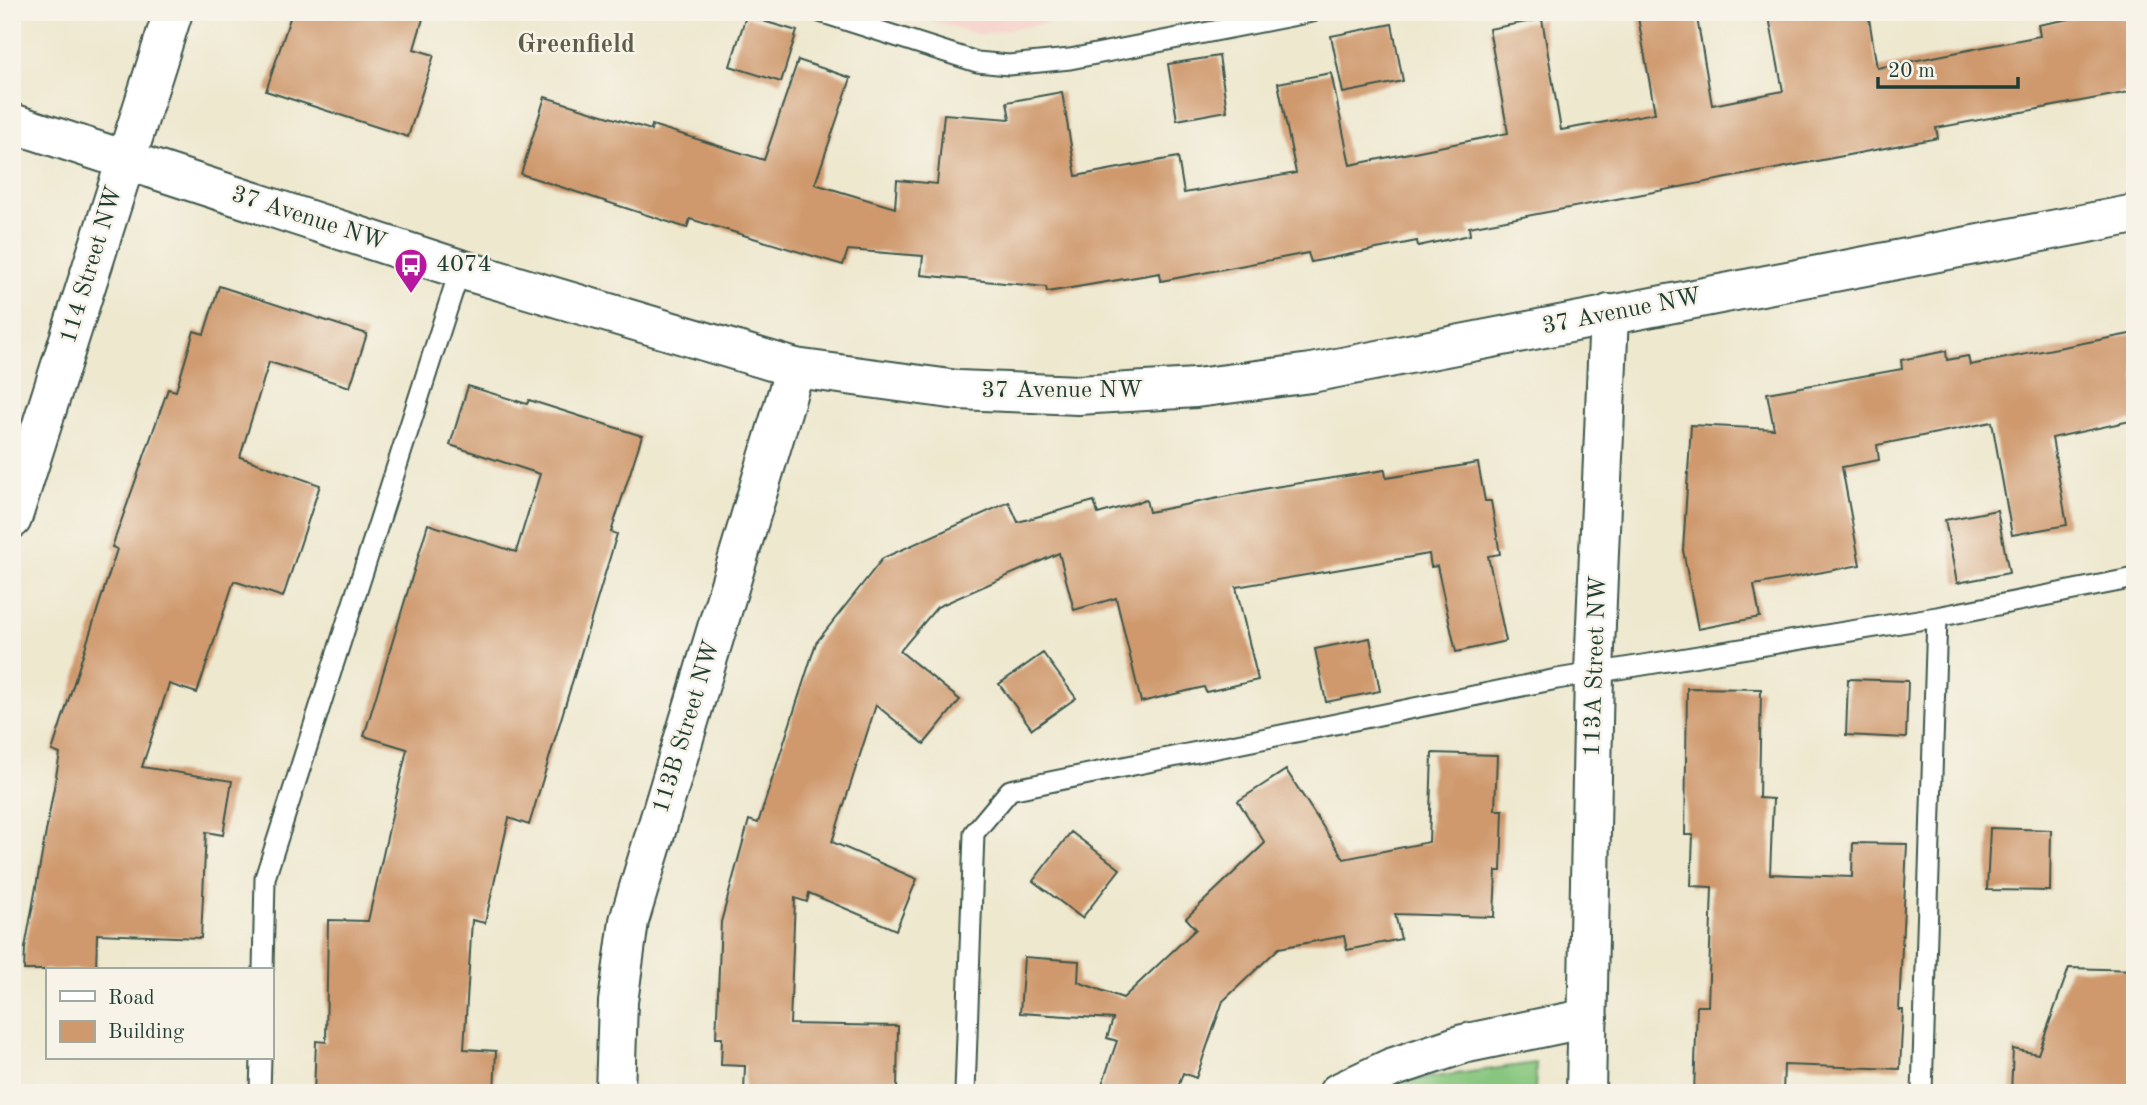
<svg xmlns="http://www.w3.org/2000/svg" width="2147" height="1105" font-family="'Old Standard TT',serif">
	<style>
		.built { fill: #f7d0cb }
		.green { fill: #87c67e; stroke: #538259; stroke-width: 2 }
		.building { fill: #cf996d }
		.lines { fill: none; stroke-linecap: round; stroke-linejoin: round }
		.service-casing { stroke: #3e574b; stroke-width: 23 }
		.minor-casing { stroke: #3e574b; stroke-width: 42 }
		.tertiary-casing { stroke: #3e574b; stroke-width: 42 }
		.service { stroke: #fff; stroke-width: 19 }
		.minor { stroke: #fff; stroke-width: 38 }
		.tertiary { stroke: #fff; stroke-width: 38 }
		.labels { text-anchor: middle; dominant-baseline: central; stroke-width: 5; stroke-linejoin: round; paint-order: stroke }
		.street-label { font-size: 24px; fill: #1f3d34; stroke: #f7f3e8 }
		.poi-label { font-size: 24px; fill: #1f3d34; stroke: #f7f3e8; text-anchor: start }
		.neighbourhood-label { font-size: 26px; font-weight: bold; fill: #5d5d48; stroke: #f7f3e8 }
	</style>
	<rect width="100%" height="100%" fill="#f7f3e8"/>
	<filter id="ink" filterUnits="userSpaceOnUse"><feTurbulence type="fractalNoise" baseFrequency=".0143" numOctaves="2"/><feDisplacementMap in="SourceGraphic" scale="14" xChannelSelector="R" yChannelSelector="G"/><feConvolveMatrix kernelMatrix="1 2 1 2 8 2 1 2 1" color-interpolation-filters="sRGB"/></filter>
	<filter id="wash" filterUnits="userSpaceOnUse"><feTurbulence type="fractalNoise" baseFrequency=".00686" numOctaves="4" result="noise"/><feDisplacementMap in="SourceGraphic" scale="28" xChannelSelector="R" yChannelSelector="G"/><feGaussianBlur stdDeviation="1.57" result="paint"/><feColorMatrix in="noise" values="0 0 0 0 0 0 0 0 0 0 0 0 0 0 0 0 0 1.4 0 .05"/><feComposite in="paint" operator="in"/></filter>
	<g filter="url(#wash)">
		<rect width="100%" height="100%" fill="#eee8cf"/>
		<path class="built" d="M904,12h205l-130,23z"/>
		<path class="green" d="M1536,1063l-1,30h-157l13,-10z"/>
		<g id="blocks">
			<path class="building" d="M292,12h133l-11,37 20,6 -26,82 -142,-46z
				M1637,12h59l16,93 71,-14 -15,-79h100l9,56 163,-32 -2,-11 68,-13h29v79l-199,37 2,10 -469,89 1,8 -52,11 -1,-5 -106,21 -3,-9 -147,28 -1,-8 -113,19 -1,-5 -125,-12 2,-19 -75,-6 -5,15 -153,-46 -3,9 -166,-54 24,-77 106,33 1,-5 112,35 34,-100 53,18 -36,106 80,24 2,-28 40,4 7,-70 66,5 -3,-17 55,-10 14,84 102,-19 6,36 112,-20 -18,-90 53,-10 19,92 158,-32 -19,-104 53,-10 19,111 94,-17z
				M746,16l51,15 -16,51 -51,-16z
				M1392,24l11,57 -60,12 -12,-57z
				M1219,56l8,55 -50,9 -9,-56z
				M219,286l148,48 -17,53 -81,-25 -29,95 80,28 -37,112 -49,-16 -37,112 -28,-9 -27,83 90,14 -9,54 -17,-3 -5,106 -104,-4 -1,36h-72l1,-22 35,-194 -8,-3 65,-202 -5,-2 56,-158 8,2 18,-60 10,3z
				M2135,333v87l-83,18 15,87 -55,10 -20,-113 -115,23 2,15 -37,7 18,98 -106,20 6,32 -62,12 -15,-79 8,-125 83,4 -7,-36 135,-24 -1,-9 45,-9 1,9 21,-4 2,9z
				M468,386l59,18 2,-4 113,36 -31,96 6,2 -88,291 -20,-7 -24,105 -13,-3 -8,129 32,2 -2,42h-180l2,-52 10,1 2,-122 40,1 39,-172 -43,-13 64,-212 88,28 24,-78 -90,-29z
				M1478,463l7,38h6l9,53 -12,2 18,85 -50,11 -19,-86 -6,1 -2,-13 -193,33 22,93 -52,12 -2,-5 -63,15 -25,-104 -42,12 -15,-57 -122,54 -37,44 60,49 -36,44 -48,-39 -44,137 85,37 -21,51 -87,-37 -2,9 -12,-4 -5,126 108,2 -1,67h-153l1,-27 -24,-1 1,-27h-6l5,-116 28,-102 9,3 58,-180 67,-85 126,-56 9,20 76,-21 4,13 48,-14 3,12 119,-24 117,-18 1,8z
				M1997,510l12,63 -52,10 -12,-63z
				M1370,638l10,53 -54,11 -11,-53z
				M1043,653l33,45 -44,31 -33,-45z
				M1848,679l60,2 -2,57 -60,-3z
				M1687,688l74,1 -2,109 14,1 -3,75 82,3 1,-34 54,1 -8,166h4l-3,59 -116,-4 -1,28h-89l3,-87h11l4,-119 -21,-1 2,-51h-8z
				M1432,753l65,2 -2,55h8l-2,61h-5l-2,46 -99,-3 6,25 -54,11 -3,-14 -65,12 -56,53 -27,77 -13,-5 -7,20h-77l18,-52 -10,-3 6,-19 -93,-6 4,-56 55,4 -1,21 45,16 73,-69 -10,-11 79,-75 -27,-42 48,-31 58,89 85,-17z
				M1990,828l61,2 -1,61 -63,-1z
				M1071,832l49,37 -38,49 -49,-37z
				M2069,968l66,2v123h-124l2,-44 25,5z"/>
		</g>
	</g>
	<g filter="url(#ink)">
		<use href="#blocks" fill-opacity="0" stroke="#3e574b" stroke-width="2"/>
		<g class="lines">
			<defs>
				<path id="service" d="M820,12l157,50 32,3 61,-6 242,-47
					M1937,617l198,-39
					M263,970l2,-92 195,-609
					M260,1093l1,-35
					M965,1093l9,-260 36,-43 547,-111 380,-62 -15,476"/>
				<path id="minor" d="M615,1093l3,-91 11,-81 166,-553
					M1338,1093l53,-25 72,-24 125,-26
					M1586,1093l8,-421 15,-358"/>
				<path id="tertiary" d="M12,123l448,146 335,99 163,22 120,5 118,-7 115,-15 824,-159
					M12,519l161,-507"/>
			</defs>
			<use href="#service" class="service-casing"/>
			<use href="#minor" class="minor-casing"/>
			<use href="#tertiary" class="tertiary-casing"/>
			<use href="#service" class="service"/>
			<use href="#minor" class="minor"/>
			<use href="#tertiary" class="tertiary"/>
		</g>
	</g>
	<defs>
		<symbol id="bus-pin" viewBox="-11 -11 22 30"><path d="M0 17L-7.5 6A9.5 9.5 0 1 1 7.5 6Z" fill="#b5179e" stroke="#f7f3e8"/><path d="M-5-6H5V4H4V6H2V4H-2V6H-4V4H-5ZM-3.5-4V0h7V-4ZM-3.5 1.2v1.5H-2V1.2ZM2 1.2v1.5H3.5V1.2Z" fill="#fff"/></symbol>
	</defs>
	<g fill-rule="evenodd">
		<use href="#bus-pin" x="392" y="246" width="38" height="52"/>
	</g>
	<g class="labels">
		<g class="street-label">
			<text transform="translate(309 219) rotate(18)">37 Avenue NW</text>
			<text transform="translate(92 265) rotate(-73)">114 Street NW</text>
			<text transform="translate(1622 312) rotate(-11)">37 Avenue NW</text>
			<text x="1062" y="391">37 Avenue NW</text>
			<text transform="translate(1596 666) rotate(-88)">113A Street NW</text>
			<text transform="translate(687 727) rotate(-73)">113B Street NW</text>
		</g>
		<g class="poi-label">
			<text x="436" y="265">4074</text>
		</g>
		<g class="neighbourhood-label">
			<text x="576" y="45">Greenfield</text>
		</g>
	</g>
	<rect width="2147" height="1105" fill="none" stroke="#f7f3e8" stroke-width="42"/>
	<rect x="46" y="968" width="228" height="91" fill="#f7f3e8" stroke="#a1aaa0" stroke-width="2"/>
	<rect x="60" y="991" width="35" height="10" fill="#ffffff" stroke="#a1aaa0" stroke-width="2"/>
	<text x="108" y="1004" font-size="21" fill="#1f3d34">Road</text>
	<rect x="60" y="1021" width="35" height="21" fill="#cf996d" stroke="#a1aaa0" stroke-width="2"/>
	<text x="108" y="1038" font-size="21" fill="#1f3d34">Building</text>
	<path d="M1878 77v10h140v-10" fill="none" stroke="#1f3d34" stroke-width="3.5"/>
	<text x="1888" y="77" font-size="21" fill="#1f3d34" stroke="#f7f3e8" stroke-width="5" paint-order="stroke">20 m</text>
</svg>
